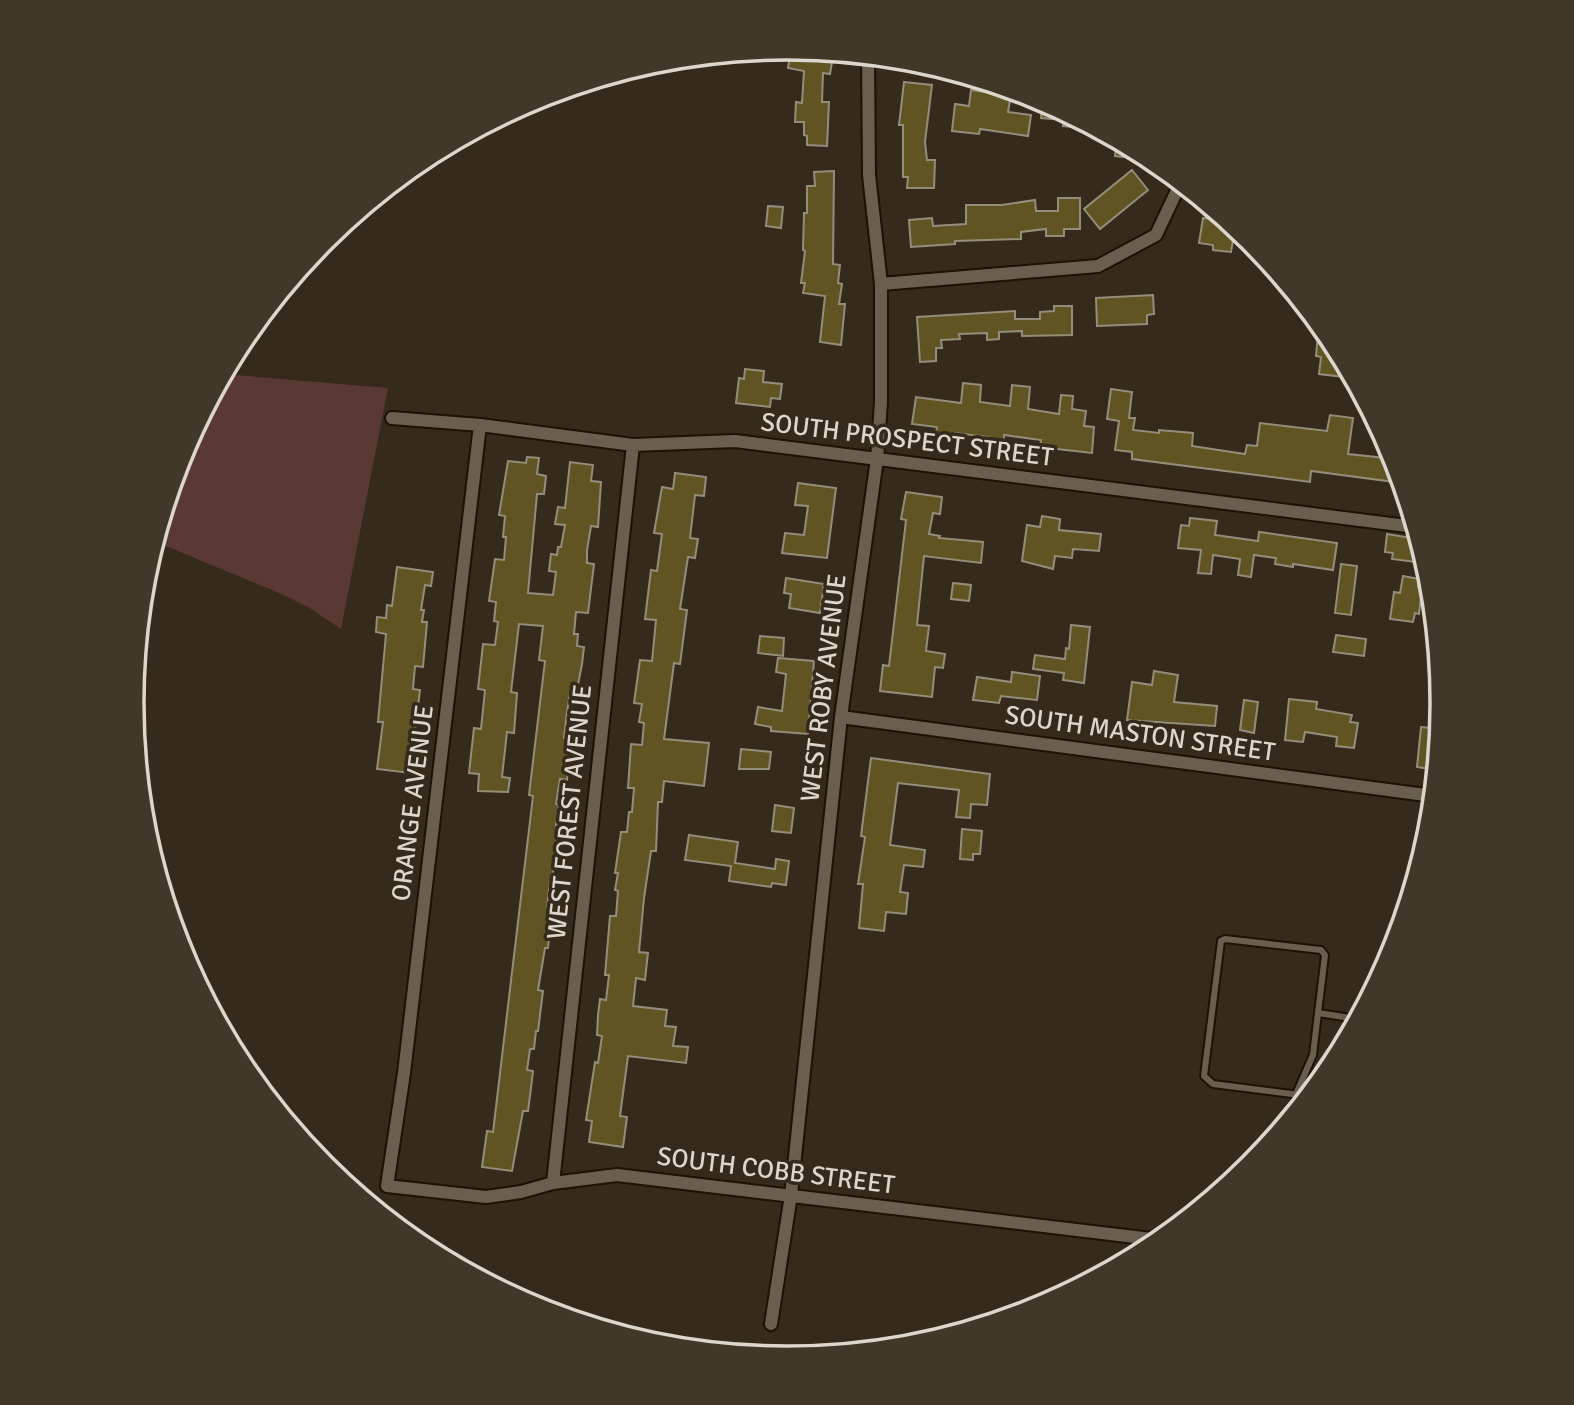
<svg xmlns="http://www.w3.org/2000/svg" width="1574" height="1405" font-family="Signika,sans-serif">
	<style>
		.green { fill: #5a3935 }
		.building { fill: #605423; stroke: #938e7b; stroke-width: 2 }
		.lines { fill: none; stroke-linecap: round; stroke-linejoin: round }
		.service-casing { stroke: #1c1205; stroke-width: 10 }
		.minor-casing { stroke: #1c1205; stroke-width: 16 }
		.service { stroke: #6a5e4e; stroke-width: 6 }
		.minor { stroke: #6a5e4e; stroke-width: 12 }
		.labels { text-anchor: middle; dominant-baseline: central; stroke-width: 7; stroke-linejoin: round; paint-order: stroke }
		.street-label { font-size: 26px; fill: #ddd6cd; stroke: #352a1c }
		.rim { fill: none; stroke: #ddd6cd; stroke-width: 3.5 }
	</style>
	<rect width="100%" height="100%" fill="#352a1c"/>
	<path class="green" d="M223,374l165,14 -47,241 -33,-22 -29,-14 -125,-52 28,-90z"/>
	<path class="building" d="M791,48l25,2v4l17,2 -3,18 -7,-1 -1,29h7l-2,44 -20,-1v-9l-3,-1v-13h-9l1,-20 6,1 2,-32 -16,-3z
		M904,82l28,3 -7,57 2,18h8l-1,28h-27l1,-11h-5v-52h-4z
		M971,90l40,5 -3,17 23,3 -3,21 -48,-7 -1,5 -27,-3 3,-27 14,2z
		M1043,100l54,29 -34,-3 1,-6 -23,-2z
		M1117,140l34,18 3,2 -39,-4z
		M1132,170l16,20 -48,39 -16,-20z
		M834,171l-1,93 7,1 -2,18 4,1 -3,20h6l-4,41 -21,-3 5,-46 -22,-3 2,-10h-4l4,-32 -2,-1 1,-37h3v-27h8l-1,-14z
		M1058,198h22v31h-16v7h-18v-7l-25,3v7l-66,2v3l-44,3 -2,-27 23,-2 1,8 33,-2v-19h36l33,-5 1,11h22z
		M768,206l15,1 -2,21 -15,-2z
		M1203,218l25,3 25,21 -20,-2 -2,12 -18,-2v-5l-14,-2z
		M1153,295l1,19 -7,1v9l-50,2 -1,-28z
		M1054,306h18v29l-50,1v-5l-23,1v7l-12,1v-7l-28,1 1,5 -19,1 1,8h-6v13l-16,1 -3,-45 98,-6v8h25v-7l14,-1z
		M1318,333l10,1 4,5 21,39 -34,-4 2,-17 -5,-1z
		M745,369l19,2 -1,11 19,2 -2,15 -9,-1 -1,9 -34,-4 3,-25 5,1z
		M963,383l18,2 -1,17 30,4 2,-21 18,2 -2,22 31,5 2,-19 12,1 -1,13 14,2 -2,15 10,1 -2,26 -52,-6 1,-7 -37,-5v8l-16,-2 1,-4 -34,-4 -1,4 -18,-3 1,-7 -25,-3 4,-27 45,6z
		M1111,389l21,3 -3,26h6l-2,12 26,3v-3l34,3 -1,13 53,8 2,-9 10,1 3,-23 67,8 3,-16 23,3 -5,36 47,5 7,24 -91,-12 -1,11 -178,-23v-7l-17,-2 4,-29 -12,-2z
		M527,457l12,1 -2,16 9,2 -2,18h-7l-9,99 25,2 3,-23 -7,-1 2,-17 6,1 1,-8h3l4,-22 -10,-1 3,-17 7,1 5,-46 23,3 -2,16 10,1 -3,45 -7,-1 -4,24v13l7,1 -6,49 -12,-1 -2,22h4l-1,12 7,1 -2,17 -6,31 -6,-1 -3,18 -3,26 7,1 -4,41 -7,-1 -4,25 3,1 -3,20h6l-5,40h-3l-2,16h-2l-3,26 5,1 -4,40h-3l-7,42 5,1 -5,40h-2l-2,18h-4l-3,21 6,1 -2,17 -3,23h-5l-11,60 -30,-4 5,-36 6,1 40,-336 -4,-1 16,-134 -6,-1 4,-34 -24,-2 -8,68 6,1 -3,40 -7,-1 -5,45 8,1 -2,14 -30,-1 1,-17 -10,-1 5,-45 7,1 4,-39 -7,-1 5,-45 12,1 3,-23 -4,-1 2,-19 -7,-1 6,-42 9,1 2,-23h-3l2,-21 -6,-1 9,-54 18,2z
		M675,473l31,4 -2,19 -9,-1 -5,43 8,1 -3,19 -7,-1 -8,52 7,1 -7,54 -6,-1 -10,76 45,4 -5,43 -40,-5 -2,21h-4l-2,49h-5l-7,47 -5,54 9,1 -3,27 -9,-2 -3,28 34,4 -2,16 11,1 -3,19 15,1 -2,16 -58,-7 -8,60 7,1 -4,30 -34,-5 3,-21 -6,-1 9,-58 3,1 4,-27 -5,-1 1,-20 2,-16 6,1 3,-25h-4l5,-59h6l2,-25 -3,-1 3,-17h-3l6,-41h6l2,-20h3l2,-24h-6l3,-44 11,1 2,-22 -5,-1 3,-18 -8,-1 6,-43 12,1 4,-41 -11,-1 6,-49 6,1 5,-37 -8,-1 8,-46 11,2z
		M798,483l38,5 -9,70 -45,-5 3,-20 19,2 4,-29 -13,-1z
		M906,492l36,5 -2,17 -7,-1 -4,21 11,2 -1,2 44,4 -2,21 -57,-7 -7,69 12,1 -3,25 19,3 -2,14 -8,-1 -3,30 -52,-6 3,-26 6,1 17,-146 -5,-1z
		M1042,516l18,3 -1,11 42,4 -2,17 -26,-2 -1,9 -17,-2 -2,13 -31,-8 5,-36 13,2z
		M1190,518l27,3 -2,14 43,6 1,-9 78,11 -4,27 -40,-6v3l-18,-3 1,-6 -22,-3 -3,22 -13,-2 2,-16 -27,-4 -2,19 -13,-1 3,-23 -23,-2 3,-23 8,1z
		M1387,534l31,5 -3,23 -23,-3 1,-6 -8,-1z
		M1341,564l16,2 -6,49 -16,-2z
		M397,567l36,5 -2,14 -6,-1 -4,25h3l-2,12h5l-4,45 -8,-1 -2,23 7,1 -10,83 -33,-4 6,-47h-5l8,-88 -10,-2 1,-15 9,1 1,-13 5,1z
		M1403,576l16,3 -1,8 4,1 -3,26 -4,-1 -2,9 -23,-3 4,-27 6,1z
		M786,578l38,6 -4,29 -31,-5 2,-14 -7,-1z
		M953,583l18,2 -2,16 -18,-2z
		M1071,625l19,2 -6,56 -21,-3 1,-7 -31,-4 2,-14 30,4 1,-11 3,1z
		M1336,635l30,4 -2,17 -31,-4z
		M760,636l24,2 -1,18 -25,-3z
		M778,658l36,3 -6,73 -37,-3v-4l-16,-3 3,-17 24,4 4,-37 -10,-2z
		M1154,671l24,4 -4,27 43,4 -2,20 -88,-6 5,-38 20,3z
		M1012,672l28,4 -3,24 -36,-4 -2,7 -26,-3 4,-23 34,5z
		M1289,699l28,3 -1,7 36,6 -2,7 8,1 -4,25 -18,-2 1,-9 -32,-5 -2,10 -18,-2z
		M1244,700l14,2 -4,31 -14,-3z
		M1421,727l19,2 -4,41 -19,-3z
		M741,749l30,3 -2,17h-30z
		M871,758l119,16 -3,31 -16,-1 -1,14 -14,-1 3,-27 -61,-7 -8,62 35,5 -2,17 -19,-2 -4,27 8,1 -2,21 -20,-2 -2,19 -25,-3 4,-44h-5l7,-47 -4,-1z
		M775,805l19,3 -3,25 -19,-2z
		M962,829l20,2 -2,23h-7v6l-13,-1z
		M689,835l49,7 -3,21 40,6 1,-10 13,2 -3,24 -14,-2 -1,4 -42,-6 2,-15 -46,-6z"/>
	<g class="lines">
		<defs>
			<path id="service" d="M1296,1094l17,-39 5,-42 39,6
				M1308,1096l-95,-12 -9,-8 17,-135 4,-2 96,11 4,5 -7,58"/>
			<path id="minor" d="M881,284l217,-18 58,-31 25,-53
				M392,418l88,7 153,20 102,-4 680,86
				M480,425l-76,648 -17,113 99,11 35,-5 32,-9 64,-8 543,65
				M841,717l592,79
				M553,1183l80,-738
				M771,1324l20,-129 50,-478 36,-258 4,-57v-118l-12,-109 -1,-120"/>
		</defs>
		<use href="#service" class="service-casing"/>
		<use href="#minor" class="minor-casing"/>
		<use href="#service" class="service"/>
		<use href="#minor" class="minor"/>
	</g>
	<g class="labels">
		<g class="street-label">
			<text transform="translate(907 440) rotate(7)">SOUTH PROSPECT STREET</text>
			<text transform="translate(824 688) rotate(-83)">WEST ROBY AVENUE</text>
			<text transform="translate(1140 734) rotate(8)">SOUTH MASTON STREET</text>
			<text transform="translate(413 803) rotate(-83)">ORANGE AVENUE</text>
			<text transform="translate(570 812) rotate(-84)">WEST FOREST AVENUE</text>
			<text transform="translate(776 1171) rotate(7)">SOUTH COBB STREET</text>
		</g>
	</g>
	<path d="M0 0H1574V1405H0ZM144 703a643 643 0 1 1 1286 0a643 643 0 1 1-1286 0Z" fill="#42382a" fill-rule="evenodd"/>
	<path class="rim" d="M144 703a643 643 0 1 1 1286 0a643 643 0 1 1-1286 0Z"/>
</svg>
